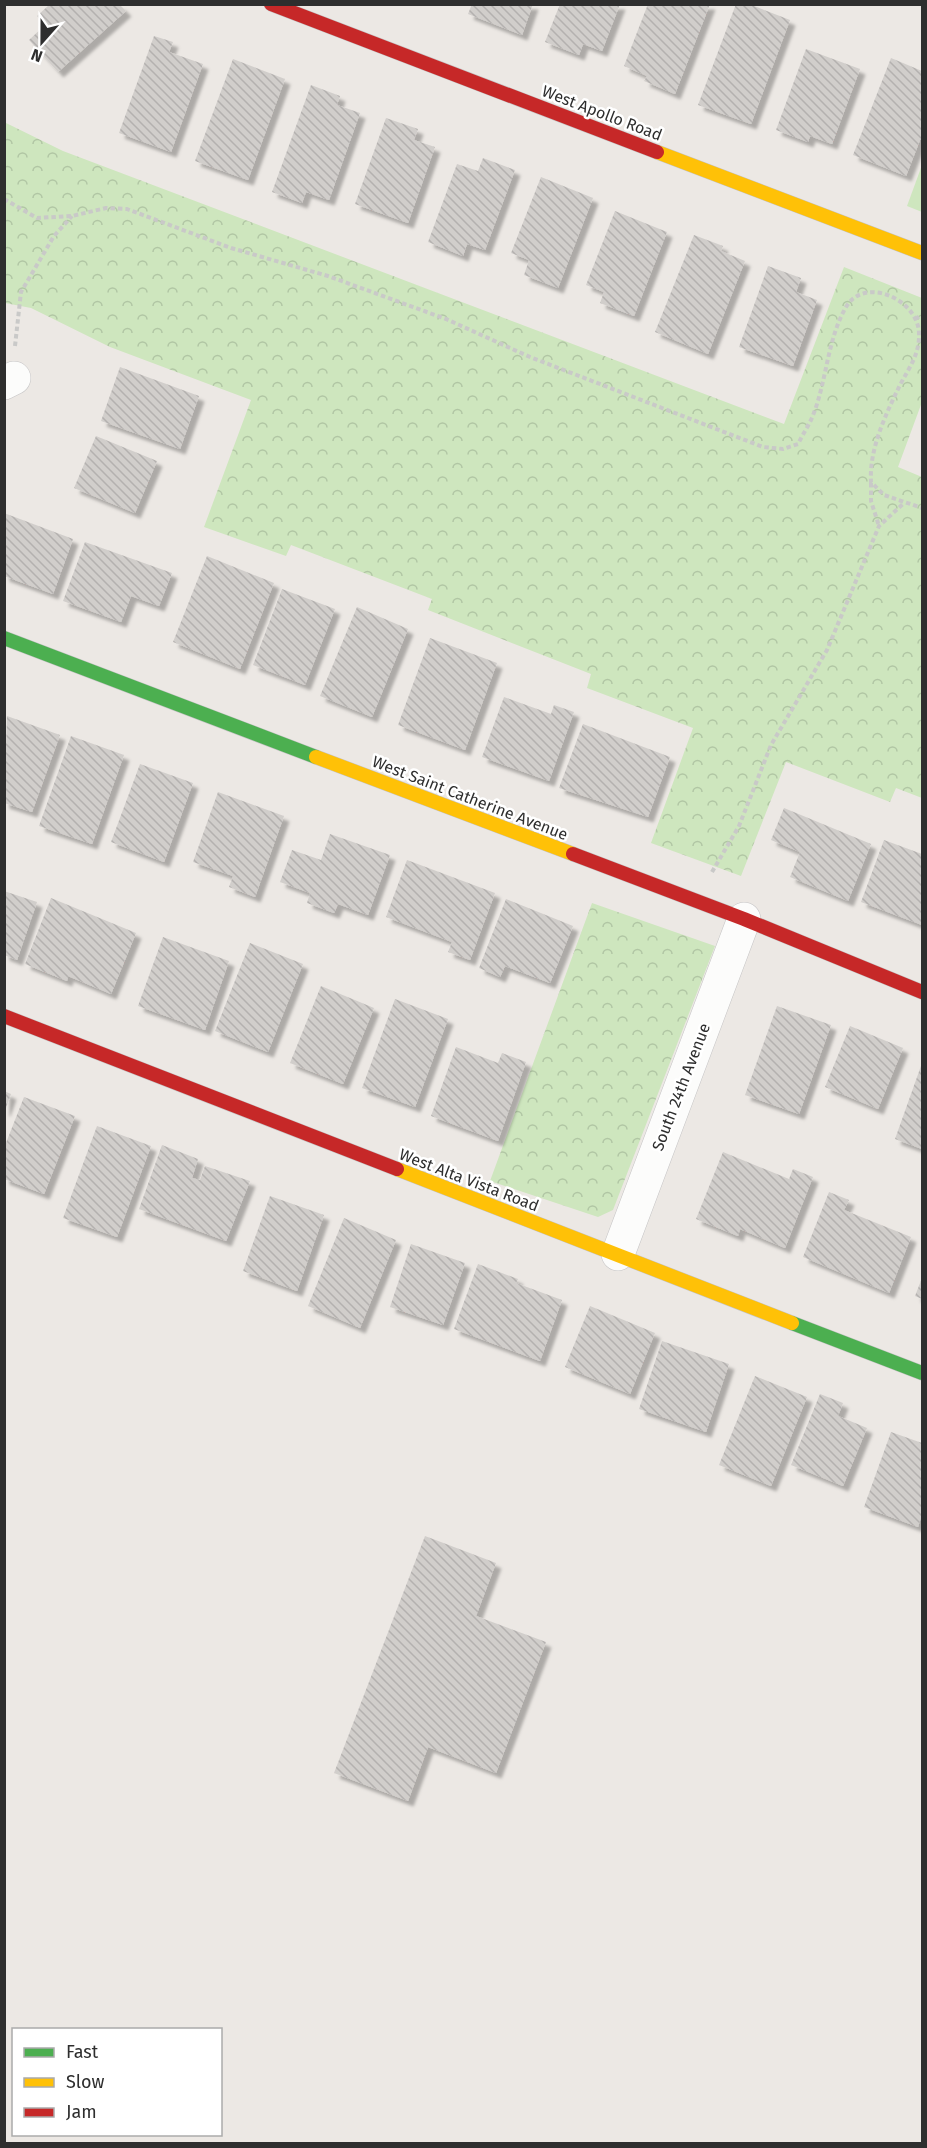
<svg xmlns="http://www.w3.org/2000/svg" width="927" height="2148" font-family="'Fira Sans',sans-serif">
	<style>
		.grass { fill: #cee6be }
		.park { fill: url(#park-crowns) }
		.building { fill: url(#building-back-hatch); filter: url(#shadow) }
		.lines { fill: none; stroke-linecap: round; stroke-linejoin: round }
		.street-casing { stroke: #c5c4c5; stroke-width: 34 }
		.fast-casing { stroke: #c5c4c5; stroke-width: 15 }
		.slow-casing { stroke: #c5c4c5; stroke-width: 15 }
		.jam-casing { stroke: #c5c4c5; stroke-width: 15 }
		.path { stroke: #c9c9c8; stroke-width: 4; stroke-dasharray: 4.5 3; stroke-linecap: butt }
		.street { stroke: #fcfcfb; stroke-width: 33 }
		.fast { stroke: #4caf50; stroke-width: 14 }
		.slow { stroke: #ffc107; stroke-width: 14 }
		.jam { stroke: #c62828; stroke-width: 14 }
		.labels { text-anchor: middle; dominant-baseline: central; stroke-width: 5; stroke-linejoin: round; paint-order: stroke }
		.street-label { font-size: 16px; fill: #2e2e2e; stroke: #fff }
	</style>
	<defs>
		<pattern id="park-crowns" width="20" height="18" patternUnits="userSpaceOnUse" patternTransform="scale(1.5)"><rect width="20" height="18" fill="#cee6be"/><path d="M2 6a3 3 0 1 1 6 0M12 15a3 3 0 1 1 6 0" fill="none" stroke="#b1c6a4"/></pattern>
		<pattern id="building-back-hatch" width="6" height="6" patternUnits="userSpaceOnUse" patternTransform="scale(1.5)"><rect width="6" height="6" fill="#d1cecb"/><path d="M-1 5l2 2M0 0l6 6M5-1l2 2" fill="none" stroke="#b4b1af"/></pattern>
		<filter id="shadow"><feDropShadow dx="5.5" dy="5.5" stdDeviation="1.5" flood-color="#0004"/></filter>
	</defs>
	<rect width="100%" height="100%" fill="#ece8e4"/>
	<path class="grass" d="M922,165v47l-15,-6z"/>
	<path class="park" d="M4,122l59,29 721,273 60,-157 78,31v104l-24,65 24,10v321l-26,-10 -6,14 -104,-40 -45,114 -90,-33 42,-115 -106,-40 4,-14 -163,-64 4,-11 -141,-54 -5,11 -82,-29 47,-127 -141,-53 -79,-39 -26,-5z
		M592,903l123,43 -102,264 -15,7 -108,-36z"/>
	<path class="building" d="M472,4h61l-11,31 -54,-21z
		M560,4h60l-18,47 -19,-7 -4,11 -34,-13z
		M648,4h62l-35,90 -31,-13 3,-5 -23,-10z
		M736,4h13l41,16 -39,104 -53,-19z
		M49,5h71l6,6 -68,61 -29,-32 16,-15 -8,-9z
		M154,36l19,6 -4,10 34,12 -32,88 -52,-19z
		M806,49l54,20 -28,75 -22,-8 -2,6 -32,-12z
		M891,58l31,13v64l-16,41 -53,-21z
		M233,59l52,20 -37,101 -53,-19z
		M311,85l29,11 -3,9 23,8 -31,87 -23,-8 -4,11 -30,-11z
		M386,118l32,11 -4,11 21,7 -27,76 -53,-19z
		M483,158l32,12 -30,80 -18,-6 -4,12 -35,-14 29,-78 21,7z
		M541,177l52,21 -35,90 -34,-13 5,-15 -18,-7z
		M615,211l52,21 -33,84 -34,-13 4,-11 -18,-7z
		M694,235l29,11 -2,5 24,10 -37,93 -53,-22z
		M768,266l33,12 -5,14 21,8 -24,66 -54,-19z
		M120,367l79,29 -19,53 -79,-28z
		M96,436l61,25 -22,52 -61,-25z
		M4,513l69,26 -20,55 -49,-18z
		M85,542l87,31 -13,33 -28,-10 -10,26 -58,-21z
		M207,556l67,27 -34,86 -67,-27z
		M282,589l53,20 -30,76 -52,-20z
		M357,607l51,22 -36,88 -52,-21z
		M430,638l67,25 -32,87 -67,-25z
		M504,697l47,17 3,-9 20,7 -25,69 -67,-24z
		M7,716l53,19 -28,77 -28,-9z
		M583,724l87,33 -22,60 -89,-29z
		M71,736l53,19 -32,89 -53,-18z
		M140,764l53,19 -29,79 -53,-20z
		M218,792l66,24 -29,81 -26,-10 4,-11 -40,-14z
		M784,808l87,36 -23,57 -58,-24 10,-25 -29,-12z
		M330,834l60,21 -22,60 -30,-11 -4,9 -27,-10 3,-10 -30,-11 12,-32 29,10z
		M884,840l38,14v71l-61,-23z
		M407,860l88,33 -25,67 -22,-8 4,-10 -66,-25z
		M4,891l33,11 -20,58 -13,-5z
		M51,898l85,35 -25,61 -43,-18 -1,5 -42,-17z
		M506,899l67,27 -23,57 -45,-17 -5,11 -21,-9z
		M163,937l66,24 -24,69 -67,-24z
		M250,943l53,21 -35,88 -53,-21z
		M321,986l53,22 -31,76 -53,-21z
		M395,999l53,20 -33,88 -53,-19z
		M777,1006l54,19 -32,89 -54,-19z
		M850,1026l53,22 -25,61 -53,-22z
		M456,1047l42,16 4,-10 24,9 -28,79 -67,-25z
		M922,1063v86l-27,-10z
		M4,1091l7,3 -6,17h-1z
		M24,1097l51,19 -31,78 -40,-15v-31z
		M97,1126l54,20 -34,91 -54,-19z
		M162,1145l36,14 -6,19 8,2 5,-14 45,15 -24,60 -87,-32z
		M723,1152l66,27 4,-10 20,8 -28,71 -45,-19 -2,7 -42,-17z
		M829,1192l20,8 -5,10 67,27 -22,56 -86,-36z
		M270,1196l54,19 -27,76 -54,-20z
		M344,1218l52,22 -36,88 -52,-22z
		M411,1244l54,19 -22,62 -53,-18z
		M478,1264l40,15 -2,4 46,17 -22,61 -86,-32z
		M922,1278v21l-7,-3z
		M590,1306l65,27 -25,61 -65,-27z
		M662,1341l67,23 -23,68 -67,-23z
		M755,1376l52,21 -36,89 -52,-21z
		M820,1394l23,9 -5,13 29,12 -24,58 -52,-21z
		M891,1432l31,11v71l-4,13 -54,-20z
		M425,1536l71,27 -20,53 70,26 -50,131 -68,-26 -20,54 -74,-28z"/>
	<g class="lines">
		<defs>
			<path id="street" d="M4,383l10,-5
				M618,1254l126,-335"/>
			<path id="fast" d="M4,638l312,119
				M792,1323l130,50"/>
			<path id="slow" d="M657,152l265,101
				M316,757l257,97
				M397,1169l395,154"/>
			<path id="jam" d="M271,4l386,148
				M573,854l171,65 178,73
				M4,1016l393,153"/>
		</defs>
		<use href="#street" class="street-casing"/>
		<use href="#fast" class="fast-casing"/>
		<use href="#slow" class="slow-casing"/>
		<use href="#jam" class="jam-casing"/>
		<path class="path" d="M4,199l33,19 35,-2 34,-8 21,1 104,39 97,28 118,43 84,38 233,90 20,2 15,-5c4,-8 9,-16 13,-24 16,-36 15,-78 35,-113 19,-32 72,-7 73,26 1,22 -11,36 -20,54 -14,29 -30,63 -28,95l13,13 38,13
			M915,319l7,-4
			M15,346l6,-54 33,-56 18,-20
			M871,483v18l8,25
			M712,872l27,-46 32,-81 56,-95 52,-124 25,-23"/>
		<use href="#street" class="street"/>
		<use href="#fast" class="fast"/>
		<use href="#slow" class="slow"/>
		<use href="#jam" class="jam"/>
	</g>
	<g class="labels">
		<g class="street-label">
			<text transform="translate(602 113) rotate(21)">West Apollo Road</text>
			<text transform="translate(470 798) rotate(21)">West Saint Catherine Avenue</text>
			<text transform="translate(681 1087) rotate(-69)">South 24th Avenue</text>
			<text transform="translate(469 1180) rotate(21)">West Alta Vista Road</text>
		</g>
	</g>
	<rect width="927" height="2148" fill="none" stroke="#2e2e2e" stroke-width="12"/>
	<rect x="12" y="2028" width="210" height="108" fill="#ffffff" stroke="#ababab" stroke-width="1.5"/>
	<rect x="24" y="2048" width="30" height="9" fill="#4caf50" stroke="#ababab" stroke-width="1.5"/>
	<text x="66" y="2058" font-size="18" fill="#2e2e2e">Fast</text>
	<rect x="24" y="2078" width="30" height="9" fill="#ffc107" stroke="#ababab" stroke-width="1.5"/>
	<text x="66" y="2088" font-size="18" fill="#2e2e2e">Slow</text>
	<rect x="24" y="2108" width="30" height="9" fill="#c62828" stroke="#ababab" stroke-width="1.5"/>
	<text x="66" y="2118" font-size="18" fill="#2e2e2e">Jam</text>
	<g transform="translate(42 42) rotate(201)" stroke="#ffffff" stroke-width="4.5" paint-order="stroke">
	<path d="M0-4.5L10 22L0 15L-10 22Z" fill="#2e2e2e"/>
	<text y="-9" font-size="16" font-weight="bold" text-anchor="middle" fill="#2e2e2e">N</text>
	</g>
</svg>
